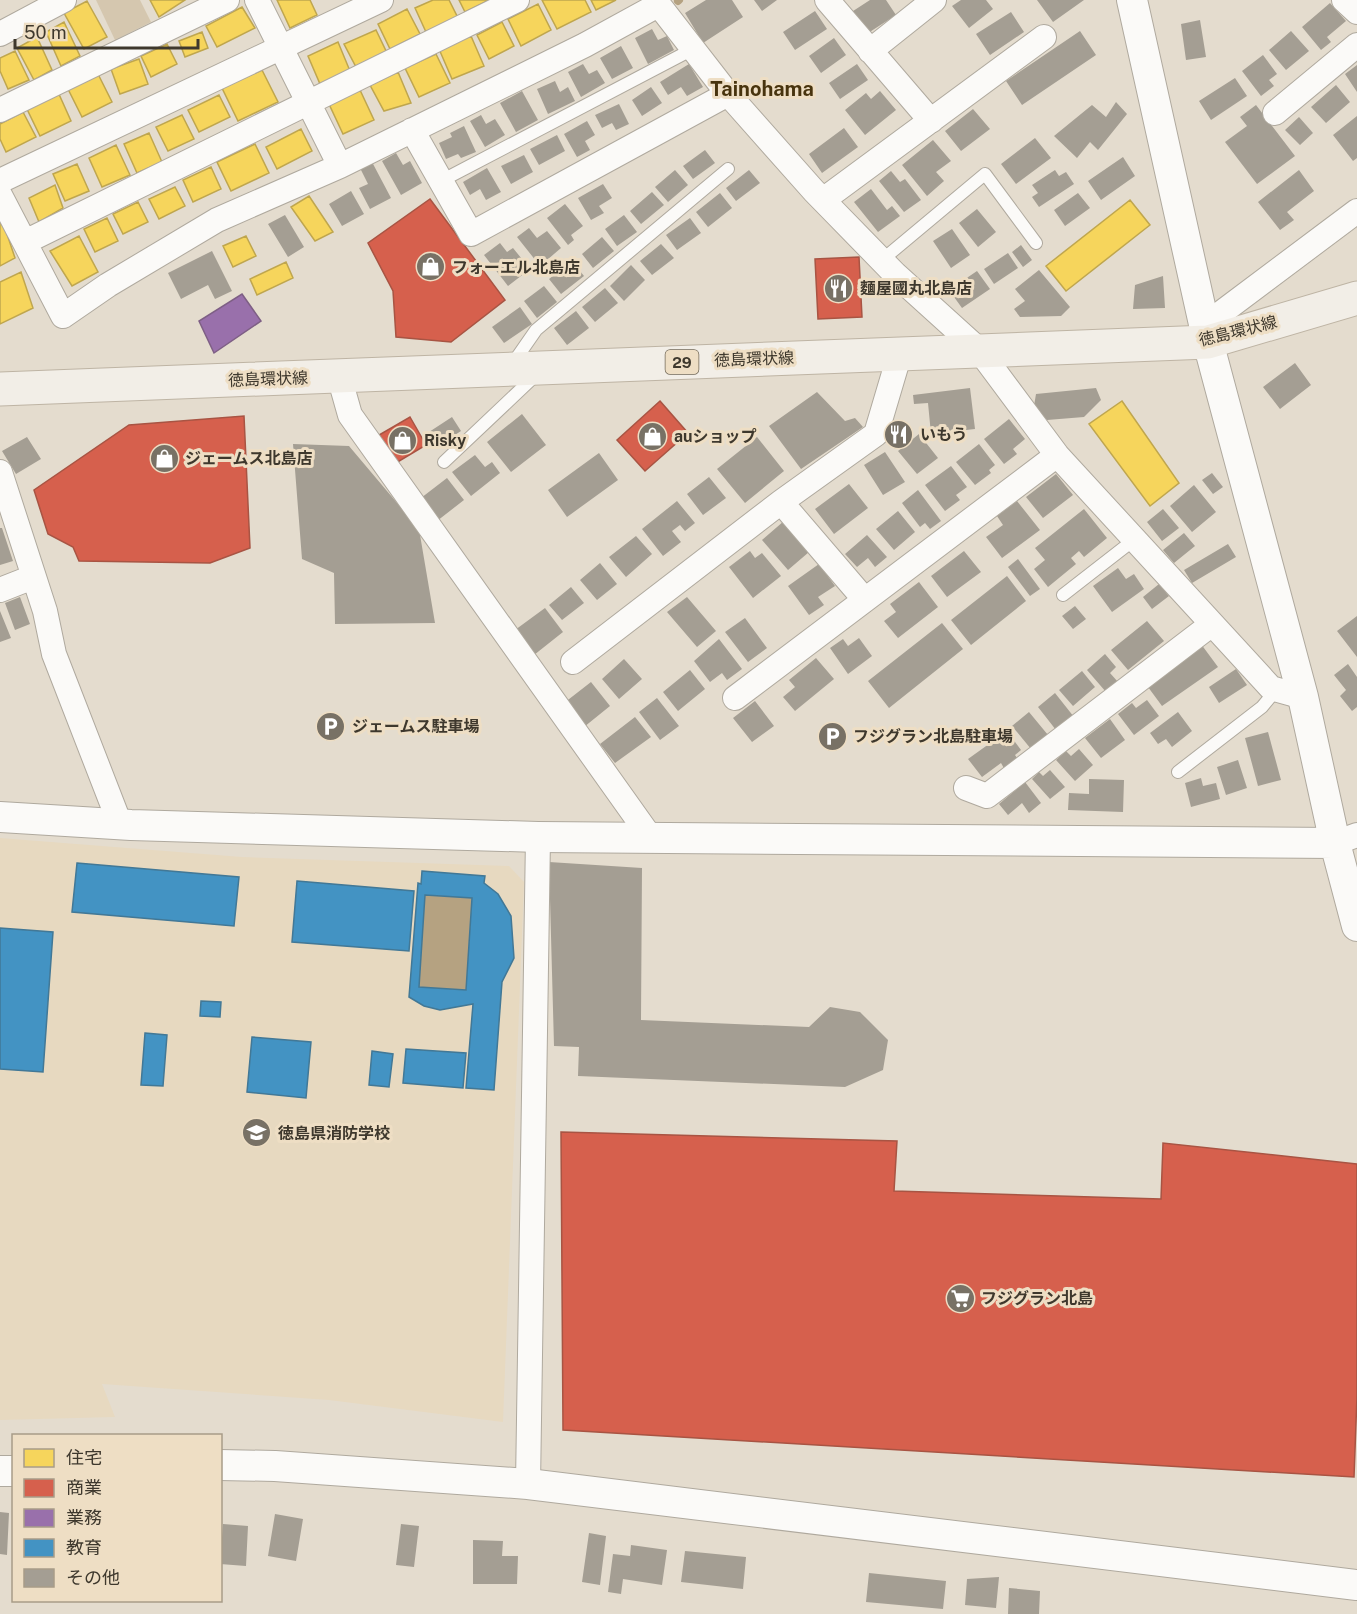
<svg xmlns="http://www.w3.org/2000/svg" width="1357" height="1614" font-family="'Public Sans','Noto Sans JP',sans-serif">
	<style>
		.built { fill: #e7d9c0 }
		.green { fill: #d5c7af }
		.water { fill: #b5a281 }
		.homes { fill: #f6d55c; stroke: #bfa64e; stroke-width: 1.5 }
		.shops { fill: #d6604d; stroke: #a85443; stroke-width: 1.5 }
		.offices { fill: #9970ab; stroke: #7e5f85; stroke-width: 1.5 }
		.schools { fill: #4393c3; stroke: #427896; stroke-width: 1.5; fill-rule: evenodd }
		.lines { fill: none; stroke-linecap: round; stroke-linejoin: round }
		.stream { stroke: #b5a281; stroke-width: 8 }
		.building { fill: #a49e93 }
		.service-casing { stroke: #afa99e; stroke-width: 14 }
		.minor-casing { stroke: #afa99e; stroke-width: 26 }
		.tertiary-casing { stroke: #afa99e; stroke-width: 32 }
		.primary-casing { stroke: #beb4a4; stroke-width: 35 }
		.service { stroke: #fbfaf8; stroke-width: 12 }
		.minor { stroke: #fbfaf8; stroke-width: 24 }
		.tertiary { stroke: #fbfaf8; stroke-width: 30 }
		.primary { stroke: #f2eee7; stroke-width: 33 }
		.labels { text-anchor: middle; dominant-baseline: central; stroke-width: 6; stroke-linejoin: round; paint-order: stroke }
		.shield { fill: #eedec4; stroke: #736a5a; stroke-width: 1.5 }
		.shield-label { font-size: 15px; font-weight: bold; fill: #3e382d }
		.poi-label { font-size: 16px; font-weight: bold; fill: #3e382d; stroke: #eedec4; text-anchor: start }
		.street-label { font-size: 16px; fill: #3e382d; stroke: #eedec4 }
		.quarter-label { font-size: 20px; font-weight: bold; fill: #48340e; stroke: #eedec4 }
	</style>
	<rect width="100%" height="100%" fill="#e4dcce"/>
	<path class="built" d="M0,838l242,19 267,9 15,16 -21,540 -174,-22 -227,-16 13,33 -115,3z"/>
	<path class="green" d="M96,0h44l11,22 -36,18z"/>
	<path class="water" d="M425,895l47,3 -6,92 -47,-3z"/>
	<path class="homes" d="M150,0h35l-26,17z
		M277,0h33l7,15 -27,13z
		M433,0h16l9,18 -32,14 -11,-24z
		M459,0h30l-24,12z
		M542,0h43l6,12 -34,17z
		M591,0h25l-20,10z
		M87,1l20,36 -23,12 -20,-36z
		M538,4l13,26 -30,16 -13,-27z
		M242,7l13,21 -38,19 -11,-21z
		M407,9l13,25 -30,15 -12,-25z
		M64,22l16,34 -19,10 -15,-34z
		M502,22l12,24 -25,13 -12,-24z
		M376,30l11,23 -31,14 -12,-23z
		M202,32l6,16 -23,9 -6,-16z
		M471,36l13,30 -32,13 -13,-30z
		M37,37l15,33 -18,10 -17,-32z
		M338,42l12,29 -30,13 -12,-28z
		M167,44l10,20 -26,13 -10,-21z
		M15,51l14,29 -21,9 -8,-18v-13z
		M436,54l14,29 -31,14 -14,-29z
		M139,59l9,25 -28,10 -9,-25z
		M262,70l16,32 -40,19 -16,-33z
		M398,72l13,31 -27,8 -14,-26z
		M98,74l14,28 -30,15 -14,-28z
		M360,90l14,30 -31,14 -14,-30z
		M58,92l13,29 -31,15 -14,-29z
		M219,95l11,22 -31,15 -11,-22z
		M23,112l13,25 -30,15 -6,-13v-15z
		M182,115l12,24 -26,12 -12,-24z
		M301,129l11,22 -35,18 -11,-22z
		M149,133l13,29 -25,11 -13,-29z
		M255,144l14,29 -38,18 -14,-29z
		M116,145l14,30 -28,12 -13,-29z
		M77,164l12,27 -24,10 -12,-27z
		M211,167l10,22 -28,13 -10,-22z
		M55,185l8,23 -24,14 -10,-24z
		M175,187l10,19 -26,13 -10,-20z
		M309,196l24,36 -18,9 -24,-34z
		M1130,200l20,25 -84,66 -20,-25z
		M138,202l10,20 -25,12 -10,-20z
		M107,218l11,23 -23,11 -11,-23z
		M3,222l12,36 -15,8v-42z
		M79,236l19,36 -26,14 -22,-35z
		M246,236l10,20 -23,11 -10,-21z
		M286,262l7,16 -36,17 -7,-16z
		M21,272l12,36 -33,16v-42z
		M1122,401l57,82 -29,23 -61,-82z"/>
	<path class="shops" d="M430,199l75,101 -54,42 -55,-5 -3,-46 -25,-48z
		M859,257l3,60 -44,2 -3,-60z
		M660,401l28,32 -43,38 -28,-31z
		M244,416l6,132 -40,15 -131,-2 -6,-14 -25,-13 -14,-44 95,-65z
		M410,417l16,28 -30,18 -17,-28z
		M561,1132l336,9 -3,50 267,8 2,-56 194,21v232l-3,81 -791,-47z"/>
	<path class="offices" d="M242,294l19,27 -47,32 -15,-32z"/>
	<path class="schools" d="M77,863l162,14 -5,49 -162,-14z
		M422,871l63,5 -1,7 14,11 13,22 3,42 -12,24 -8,108 -28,-2 7,-84 -33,6 -16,-4 -15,-9 9,-114 3,1zM425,895l47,3 -6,92 -47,-3z
		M297,881l117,10 -5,60 -117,-9z
		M0,928l53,4 -10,140 -43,-3z
		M201,1001l20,1 -1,15 -20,-1z
		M145,1033l22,2 -4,51 -22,-1z
		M252,1037l59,5 -5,56 -59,-6z
		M406,1049l60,4 -3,35 -60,-5z
		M372,1051l21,3 -4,33 -20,-2z"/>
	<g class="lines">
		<path class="stream" d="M678,1l1,-1"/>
	</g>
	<path class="building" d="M706,0h26l11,17 -40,26 -18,-30z
		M754,0h23l-15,11z
		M870,0h16l10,15 -31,20 -15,-22z
		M961,0h25l7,9 -24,19 -17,-22z
		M1037,0h47l-31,22z
		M1330,3l16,18 -19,16 4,5 -10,8 -19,-23z
		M815,11l12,18 -32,21 -12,-18z
		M1011,12l13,20 -34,23 -14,-21z
		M1200,20l6,37 -20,3 -5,-36z
		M652,29l6,11 9,-4 7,14 -26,14 -13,-26z
		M1080,31l16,24 -74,50 -16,-24z
		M1291,31l18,20 -23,19 -17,-20z
		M834,38l12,17 -25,18 -12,-17z
		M621,46l12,22 -21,11 -12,-21z
		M1263,55l14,19 -8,6 5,6 -13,10 -19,-25z
		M583,64l6,10 8,-4 8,13 -24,14 -13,-25z
		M689,64l14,23 -16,9 -6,-9 -13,8 -8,-13z
		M857,64l11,16 -28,19 -11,-16z
		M1357,65v27l-12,-18z
		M1235,78l12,18 -36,24 -12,-19z
		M555,81l5,11 8,-5 7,14 -27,13 -11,-25z
		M1336,85l14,17 -24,21 -15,-16z
		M651,87l11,16 -20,13 -10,-16z
		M522,91l16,29 -22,12 -16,-29z
		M880,91l16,19 -31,25 -20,-25 21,-17 5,6z
		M1116,102l11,12 -29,36 -8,-8 -13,16 -23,-22 38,-31 14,12z
		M619,104l10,20 -13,6 -4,-7 -10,5 -7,-13z
		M1256,105l39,51 -38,28 -32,-42 22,-16 -7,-9z
		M973,109l17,20 -29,22 -16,-20z
		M481,115l5,9 9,-5 10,16 -20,12 -15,-26z
		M1357,116v42l-4,3 -20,-26z
		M1299,117l14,16 -13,12 -15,-15z
		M587,121l8,14 -10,6 5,9 -13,7 -13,-23z
		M464,126l12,26 -15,6 -3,-4 -12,5 -7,-16 13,-6 -2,-4z
		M844,128l14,19 -36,26 -13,-19z
		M557,135l8,16 -26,14 -9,-16z
		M1035,138l16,20 -35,26 -15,-20z
		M933,140l18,21 -15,11 8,9 -17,15 -25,-31z
		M705,150l10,13 -22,16 -10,-13z
		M396,153l7,12 7,-4 12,22 -21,12 -19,-34z
		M524,155l9,17 -22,12 -10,-18z
		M1123,157l12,19 -34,24 -13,-19z
		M372,162l19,36 -21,11 -11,-21 9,-4 -8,-16z
		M487,168l14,24 -15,8 -6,-11 -10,6 -7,-13z
		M675,170l13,15 -20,17 -13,-15z
		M749,170l11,13 -24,18 -10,-13z
		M1055,170l4,6 7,-4 8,12 -35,23 -7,-10 6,-4 -6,-8z
		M1299,170l15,21 -27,21 7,8 -14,10 -22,-28z
		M891,171l9,11 5,-3 16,21 -17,12 -25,-31z
		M603,184l9,14 -13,8 5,7 -13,7 -13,-22z
		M871,189l16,21 5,-4 8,10 -22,16 -24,-30z
		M351,191l13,23 -22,12 -13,-22z
		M652,192l12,13 -23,19 -11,-13z
		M720,193l12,15 -24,19 -12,-15z
		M1078,193l12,15 -25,18 -11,-16z
		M565,204l18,22 -12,9 3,5 -6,5 -21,-27z
		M977,209l19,23 -18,15 -19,-24z
		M285,215l19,32 -16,10 -20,-33z
		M624,215l13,17 -20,14 -12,-17z
		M690,218l11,15 -24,17 -11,-15z
		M529,228l8,10 10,-7 14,17 -21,18 -23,-29z
		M952,229l18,26 -19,13 -18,-27z
		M602,237l12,14 -21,17 -11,-14z
		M500,243l7,9 6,-4 17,21 -22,17 -24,-31z
		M661,244l13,14 -22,17 -12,-14z
		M1021,245l11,15 -9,7 -11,-15z
		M212,251l20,40 -17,8 -7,-14 -27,14 -13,-26z
		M1008,253l10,15 -24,16 -10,-15z
		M572,261l12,15 -23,18 -12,-15z
		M631,265l14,15 -21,21 -14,-15z
		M1039,270l31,37 -9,9 -41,1 -6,-8 11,-8 -10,-12z
		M977,271l13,18 -28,19 -13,-18z
		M1163,276l2,32 -32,1 2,-24z
		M544,286l13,16 -20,16 -13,-17z
		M605,288l13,15 -23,19 -13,-15z
		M520,307l12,17 -28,19 -12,-16z
		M576,311l13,17 -22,17 -13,-17z
		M1295,363l16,22 -31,24 -17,-22z
		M970,388l5,41 -44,5 -3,-31 -14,1 -1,-9z
		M1096,388l5,12 -17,17 -37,3 -13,-14 2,-12z
		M817,392l28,29 10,-3 8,9 -62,42 -32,-43z
		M522,414l24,31 -35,27 -24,-30z
		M452,417l9,14 -23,15 -9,-14z
		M1009,419l16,20 -12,10 4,5 -13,10 -20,-25z
		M919,434l19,24 -21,16 -19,-23z
		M27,437l14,22 -25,15 -14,-23z
		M757,437l27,34 -39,32 -28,-34z
		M293,444l56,2 70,83 16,94 -100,1 -1,-51 -32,-14z
		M979,444l16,21 -6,5 2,3 -16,12 -19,-23z
		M885,452l20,30 -22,13 -19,-30z
		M599,453l19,27 -51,37 -19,-27z
		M475,455l10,12 7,-5 8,11 -29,23 -19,-24z
		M951,466l16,21 -11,8 4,5 -15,11 -20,-26z
		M1212,473l11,14 -10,7 -11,-14z
		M1056,474l17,21 -30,23 -17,-21z
		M709,477l17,21 -23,17 -16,-21z
		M447,478l17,22 -27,21 -16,-23z
		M849,484l19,24 -34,26 -19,-25z
		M1194,485l22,27 -24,20 -22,-26z
		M918,490l23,31 -11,8 -5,-6 -5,4 -18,-24z
		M677,501l18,22 -10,8 -5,-6 -8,6 9,11 -18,14 -21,-27z
		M1017,501l23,29 -38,28 -16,-21 17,-12 -6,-9z
		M1084,509l23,29 -23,19 -5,-6 -8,7 5,6 -28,23 -14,-18 11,-9 -10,-12z
		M1163,509l16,19 -17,13 -15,-19z
		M898,511l17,21 -21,18 -18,-21z
		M784,521l25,31 -21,18 -26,-30z
		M0,528h2l11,33 -13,4z
		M1184,533l11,13 -21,17 -11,-13z
		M867,535l20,22 -12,10 -7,-9 -11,9 -12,-13z
		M636,536l16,18 -26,23 -17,-20z
		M1228,544l8,13 -44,26 -8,-13z
		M750,551l5,7 7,-5 19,23 -28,22 -24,-31z
		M964,551l17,21 -34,25 -16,-21z
		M1018,559l22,30 -10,7 -22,-29z
		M600,563l17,21 -20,16 -17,-20z
		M819,564l16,22 -17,11 6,8 -15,10 -21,-29z
		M1118,568l8,11 8,-5 10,15 -32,23 -19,-26z
		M1007,576l19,25 -55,44 -20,-25z
		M919,582l19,25 -40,31 -14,-17 12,-9 -6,-8z
		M1159,584l10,12 -17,13 -9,-12z
		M571,587l13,16 -22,17 -13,-15z
		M20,597l10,27 -15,6 -10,-27z
		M687,597l29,34 -19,16 -30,-35z
		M1075,606l11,13 -13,10 -11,-13z
		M545,608l18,24 -29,23 -19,-25z
		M0,611l11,27 -11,4z
		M1357,616v41l-20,-26z
		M745,618l22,30 -19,14 -23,-30z
		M1147,621l17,20 -36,29 -17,-20z
		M942,623l21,26 -74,59 -21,-27z
		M859,638l13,18 -24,18 -18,-26 13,-9 5,7z
		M719,639l23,30 -15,11 -5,-7 -12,9 -16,-21z
		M1201,644l17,23 -56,39 -14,-19z
		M1105,654l11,13 -6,6 8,9 -12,10 -19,-22z
		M816,658l18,21 -39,32 -12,-14 12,-10 -6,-7z
		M624,659l18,20 -23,20 -17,-20z
		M1348,664l9,13v30l-5,4 -12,-15 6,-6 -12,-15z
		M1236,669l11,16 -28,18 -10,-16z
		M690,670l15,19 -27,22 -15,-19z
		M1082,671l13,16 -22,19 -14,-16z
		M591,682l19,24 -26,21 -20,-24z
		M1055,693l19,24 -18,13 -18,-23z
		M657,698l22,28 -19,14 -21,-28z
		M1147,700l12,16 -25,19 -16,-21 14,-11 4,5z
		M755,701l19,25 -22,16 -19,-24z
		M1029,712l19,23 -17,14 -19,-23z
		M1178,712l14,19 -20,16 -6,-8 -8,5 -8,-11z
		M635,717l16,20 -36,26 -15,-19z
		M1110,719l15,21 -24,18 -16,-20z
		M1007,731l14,19 -6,5 4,6 -14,9 -4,-7 -19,14 -14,-18z
		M1268,732l13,48 -23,6 -13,-48z
		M1079,749l14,16 -18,16 -19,-21 10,-9 5,5z
		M1238,760l9,28 -21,7 -9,-28z
		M1050,770l15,17 -15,12 -18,-20 7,-7 4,4z
		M1201,778l2,8 13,-3 4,16 -29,8 -6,-24z
		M1089,779l35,1 -1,32 -55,-2 1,-17 20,1z
		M1025,782l16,21 -12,10 -7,-10 -14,12 -9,-11z
		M549,862l93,6 -1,152 168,7 21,-20 30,5 28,28 -5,30 -38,17 -267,-11 1,-29 -25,-1z
		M0,1512l9,1 -2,42 -7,-1z
		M275,1514l28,5 -7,42 -28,-5z
		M223,1524l25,2 -2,40 -26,-2z
		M401,1524l18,2 -5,41 -18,-2z
		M589,1533l17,3 -6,49 -18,-3z
		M473,1540l30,1 -1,15h16l-1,28h-44z
		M631,1545l36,5 -5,35 -39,-6 -2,15 -13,-2 5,-38 17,2z
		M685,1551l61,6 -3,32 -62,-7z
		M869,1573l77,8 -3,28 -77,-7z
		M999,1577l-3,31 -31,-3 2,-26z
		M1009,1588l31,3 -1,23h-31z"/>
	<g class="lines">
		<defs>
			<path id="service" d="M441,181l252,-132
				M882,260l103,-86 51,69
				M511,366l25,-36 192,-161
				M444,462l93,-88
				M1063,595l72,-56
				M1178,772l84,-65 14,-17"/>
			<path id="minor" d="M257,0l83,166
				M655,0l73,94 86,97 81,83 84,76 78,105 214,233 32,9
				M827,0l104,121
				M1344,0l13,12
				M0,34l64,-34
				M870,51l64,-51
				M0,110l227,-110
				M1275,113l82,-68
				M412,130l59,104 257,-140
				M0,181l381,-181
				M0,195l63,121 45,-31 109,-65 123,-54 245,-121 73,-40
				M823,200l221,-163
				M25,242l492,-242
				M1205,325l152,-114
				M339,376l11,39 301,423
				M0,472l45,139 9,43 66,170
				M781,502l84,98
				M0,590l33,-13
				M573,662l208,-160 95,-68 24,-81
				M735,698l322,-243
				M966,788l21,8 225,-172
				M1335,843l22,-8
				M528,1484l10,-647"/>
			<path id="tertiary" d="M1132,0l76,342 95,355 32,146 22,83
				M0,817l131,8 407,12 797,6
				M220,1465l55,1 253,18 829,101
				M0,1471h14"/>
			<path id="primary" d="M0,389l1208,-47 149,-44"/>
		</defs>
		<use href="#service" class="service-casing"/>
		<use href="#minor" class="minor-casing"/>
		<use href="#tertiary" class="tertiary-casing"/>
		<use href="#primary" class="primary-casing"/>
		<use href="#service" class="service"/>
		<use href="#minor" class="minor"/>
		<use href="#tertiary" class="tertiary"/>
		<use href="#primary" class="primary"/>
	</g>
	<defs>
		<symbol id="shop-disc" viewBox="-11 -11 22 22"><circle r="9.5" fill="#787165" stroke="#eedec4"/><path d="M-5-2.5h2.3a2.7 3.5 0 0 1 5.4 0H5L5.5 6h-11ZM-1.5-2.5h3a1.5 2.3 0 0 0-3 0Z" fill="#fff"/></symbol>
		<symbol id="restaurant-disc" viewBox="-11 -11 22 22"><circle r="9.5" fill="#787165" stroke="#eedec4"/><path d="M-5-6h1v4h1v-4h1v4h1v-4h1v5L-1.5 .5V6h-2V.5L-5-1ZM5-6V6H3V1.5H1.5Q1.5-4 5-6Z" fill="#fff"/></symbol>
		<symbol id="parking-disc" viewBox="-11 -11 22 22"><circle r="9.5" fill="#787165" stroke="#eedec4"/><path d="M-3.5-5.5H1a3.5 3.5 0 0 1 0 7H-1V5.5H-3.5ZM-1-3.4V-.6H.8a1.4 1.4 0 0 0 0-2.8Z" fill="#fff"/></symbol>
		<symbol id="school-disc" viewBox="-11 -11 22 22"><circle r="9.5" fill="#787165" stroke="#eedec4"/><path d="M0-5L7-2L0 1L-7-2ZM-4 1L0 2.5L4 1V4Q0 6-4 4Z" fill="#fff"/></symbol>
		<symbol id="supermarket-disc" viewBox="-11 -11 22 22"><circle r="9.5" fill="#787165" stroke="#eedec4"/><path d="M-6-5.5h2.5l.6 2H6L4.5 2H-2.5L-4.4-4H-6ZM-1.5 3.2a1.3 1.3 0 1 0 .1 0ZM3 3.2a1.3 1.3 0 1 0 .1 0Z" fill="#fff"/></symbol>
	</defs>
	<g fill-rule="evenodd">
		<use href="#shop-disc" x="414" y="250" width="33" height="33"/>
		<use href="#restaurant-disc" x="822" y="272" width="33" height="33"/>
		<use href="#restaurant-disc" x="882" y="418" width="33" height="33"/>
		<use href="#shop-disc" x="636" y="420" width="33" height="33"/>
		<use href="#shop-disc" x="386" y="424" width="33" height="33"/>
		<use href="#shop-disc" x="148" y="442" width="33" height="33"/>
		<use href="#parking-disc" x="314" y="710" width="33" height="33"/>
		<use href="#parking-disc" x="816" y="720" width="33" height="33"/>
		<use href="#school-disc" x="240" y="1116" width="33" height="33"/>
		<use href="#supermarket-disc" x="944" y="1282" width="33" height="33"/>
	</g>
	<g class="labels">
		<rect class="shield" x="665.5" y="350" width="33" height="24" rx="4.5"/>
		<g class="shield-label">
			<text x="682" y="362">29</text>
		</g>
		<g class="poi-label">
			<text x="452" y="267">フォーエル北島店</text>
			<text x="860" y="288">麵屋國丸北島店</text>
			<text x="920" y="434">いもう</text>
			<text x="674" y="436">auショップ</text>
			<text x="424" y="440">Risky</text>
			<text x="185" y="458">ジェームス北島店</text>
			<text x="352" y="726">ジェームス駐車場</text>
			<text x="853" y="736">フジグラン北島駐車場</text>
			<text x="278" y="1133">徳島県消防学校</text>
			<text x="981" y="1298">フジグラン北島</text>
		</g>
		<g class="street-label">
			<text transform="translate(1238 331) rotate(-14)">徳島環状線</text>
			<text transform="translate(754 359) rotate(-2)">徳島環状線</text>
			<text transform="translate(268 379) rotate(-2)">徳島環状線</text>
		</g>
		<g class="quarter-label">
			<text x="762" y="89">Tainohama</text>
		</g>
	</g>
	<rect x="12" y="1434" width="210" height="168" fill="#eedec4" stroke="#a89c88" stroke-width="1.5"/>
	<rect x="24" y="1449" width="30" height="18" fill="#f6d55c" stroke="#a89c88" stroke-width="1.5"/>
	<text x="66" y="1464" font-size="18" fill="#3e382d">住宅</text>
	<rect x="24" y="1479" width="30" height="18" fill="#d6604d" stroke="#a89c88" stroke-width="1.5"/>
	<text x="66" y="1494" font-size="18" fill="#3e382d">商業</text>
	<rect x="24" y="1509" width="30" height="18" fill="#9970ab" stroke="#a89c88" stroke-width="1.5"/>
	<text x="66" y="1524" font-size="18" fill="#3e382d">業務</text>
	<rect x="24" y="1539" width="30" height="18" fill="#4393c3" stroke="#a89c88" stroke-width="1.5"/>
	<text x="66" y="1554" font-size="18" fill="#3e382d">教育</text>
	<rect x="24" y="1569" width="30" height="18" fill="#a49e93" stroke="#a89c88" stroke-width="1.5"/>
	<text x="66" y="1584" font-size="18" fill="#3e382d">その他</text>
	<path d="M15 39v9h183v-9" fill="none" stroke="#3e382d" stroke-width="3"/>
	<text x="24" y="39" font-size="18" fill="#3e382d" stroke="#eedec4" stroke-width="4.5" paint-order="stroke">50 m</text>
</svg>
